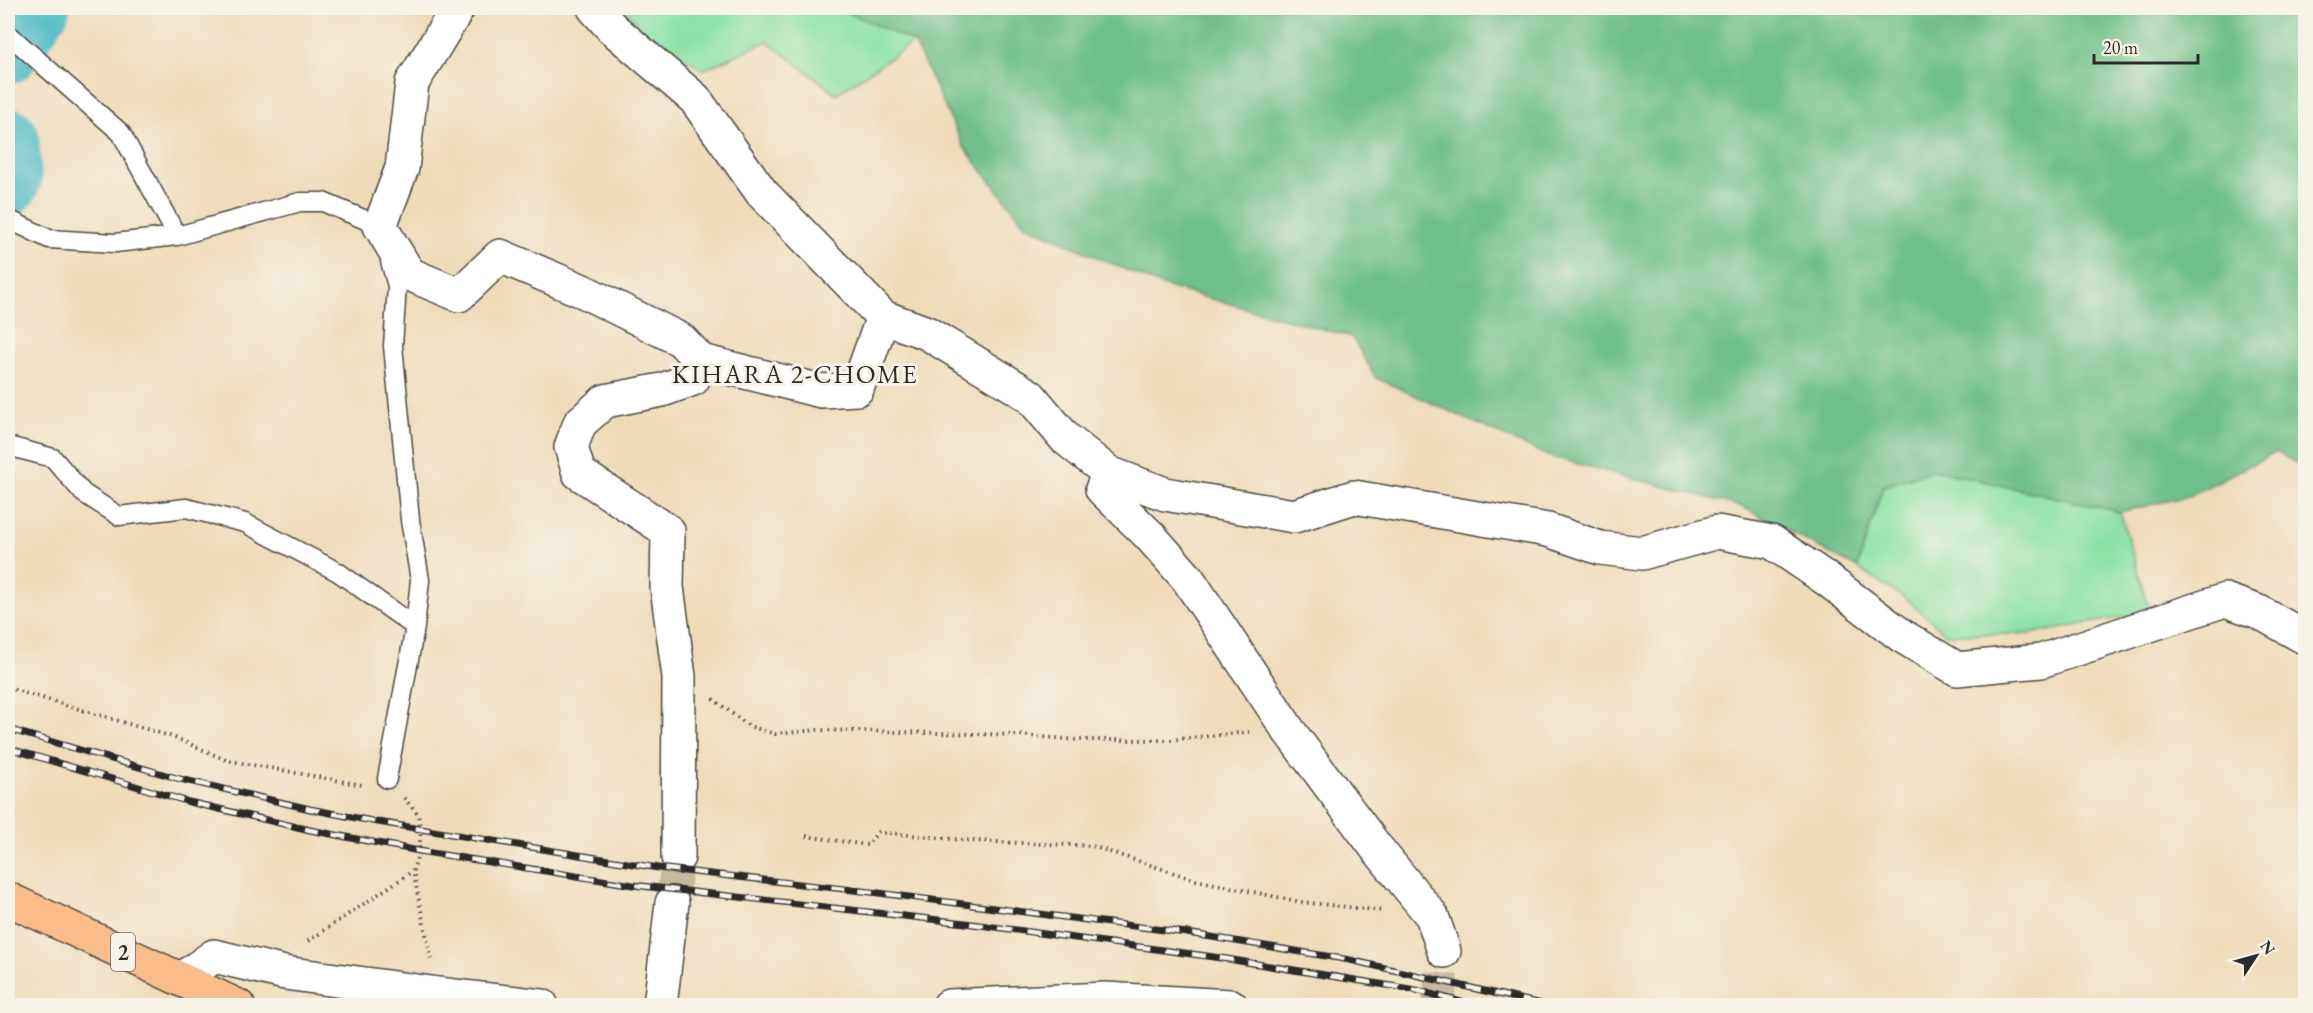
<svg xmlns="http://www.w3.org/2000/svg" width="2313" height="1013" font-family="'EB Garamond',serif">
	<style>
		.green { fill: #8ae1a4; stroke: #5a8668; stroke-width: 1.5 }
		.forest { fill: #6fbf8a; stroke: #4d755a; stroke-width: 1.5 }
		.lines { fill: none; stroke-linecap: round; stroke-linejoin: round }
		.river { stroke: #4cbac6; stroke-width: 62 }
		.street-tunnel { stroke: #c7b99d; stroke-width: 33; stroke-dasharray: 33 16; stroke-linecap: butt }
		.lane-casing { stroke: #484640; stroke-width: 21 }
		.street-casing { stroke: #484640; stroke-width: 36 }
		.highway-casing { stroke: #484640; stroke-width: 36 }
		.path { stroke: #484640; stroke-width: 4; stroke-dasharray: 1.5 4.5; stroke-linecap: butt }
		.lane { stroke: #fff; stroke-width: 18 }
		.street { stroke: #fff; stroke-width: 33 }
		.highway { stroke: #f9bc8a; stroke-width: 33 }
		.rail-casing { stroke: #2b2b2b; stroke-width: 7 }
		.rail { stroke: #f7f3e8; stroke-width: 4.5; stroke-dasharray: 14; stroke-linecap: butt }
		.labels { text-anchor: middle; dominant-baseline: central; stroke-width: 6; stroke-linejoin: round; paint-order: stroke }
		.shield { fill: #f7f3e8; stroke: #686764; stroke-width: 1.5 }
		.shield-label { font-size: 22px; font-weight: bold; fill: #2b2b2b }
		.neighbourhood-label { font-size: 26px; letter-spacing: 1.5px; fill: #2b2b2b; stroke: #f7f3e8 }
	</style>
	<rect width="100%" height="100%" fill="#f7f3e8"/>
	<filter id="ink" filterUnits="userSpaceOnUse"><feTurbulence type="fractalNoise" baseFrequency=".0167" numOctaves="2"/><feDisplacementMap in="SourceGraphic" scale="12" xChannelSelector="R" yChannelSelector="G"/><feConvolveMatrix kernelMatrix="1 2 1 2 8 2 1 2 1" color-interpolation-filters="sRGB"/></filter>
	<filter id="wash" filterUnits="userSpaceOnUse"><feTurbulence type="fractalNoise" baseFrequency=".008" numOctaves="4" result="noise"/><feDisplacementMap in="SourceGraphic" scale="24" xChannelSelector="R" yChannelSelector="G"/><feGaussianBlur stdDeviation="1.35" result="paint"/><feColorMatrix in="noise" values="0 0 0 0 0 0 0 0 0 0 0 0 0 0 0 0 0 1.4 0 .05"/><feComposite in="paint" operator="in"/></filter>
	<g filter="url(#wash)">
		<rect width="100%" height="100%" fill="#eedcb9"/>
		<path class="green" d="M625,8h213l76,34 -78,52 -69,-53 -64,29 -61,-41z
			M1934,470l186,42 30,100 -120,22h-84l-40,-35 -49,-31 26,-82z"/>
		<path class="forest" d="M838,8h1467v460l-29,-16 -87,44 -69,16 -186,-42 -51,16 -26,82 -114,-61 -195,-51 -172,-78 -24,-41 -192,-52 -135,-60 -61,-78 -50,-105z"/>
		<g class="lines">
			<path class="river" d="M8,53l31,-45
				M8,138l3,39 -3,7"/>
		</g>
	</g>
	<g filter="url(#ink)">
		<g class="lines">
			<path class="street-tunnel" d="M672,903l6,-46
				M1438,1006l6,-55"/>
			<defs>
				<path id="lane" d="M8,34l113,99 56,103
					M8,219l41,20 66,4 62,-7 123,-34h23l57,24 2,6
					M8,446l45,12 30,35 36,23 67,-8 59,15 93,49 77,55
					M387,779l28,-152 5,-47 -10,-60 -17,-174 4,-60 -7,-25"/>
				<path id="street" d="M458,8l-46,75 -10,85 -22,58 29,48 50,21 41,-39 85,36 96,48 20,21 -8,18 -31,11 -57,11 -25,22 -9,24 8,26 89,58 -1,56 12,90 -1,180
					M594,8l18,20 83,71 67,94 121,124
					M701,361l120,30 36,-2 26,-72 44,16 103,63 35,42 44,35 56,21 129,22 60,-19 194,33 52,18 42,5 75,-21 55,10 53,36 77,58 55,33 84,-8 184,-61 34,12 47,26
					M1109,473l-7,16 48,47 38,43 101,152 86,115 57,70 12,35
					M182,979l32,-23 71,17 154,21 103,12
					M660,1006l12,-103
					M949,1006l156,-7 126,7"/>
				<path id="highway" d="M8,899l230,107"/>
			</defs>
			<use href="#lane" class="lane-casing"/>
			<use href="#street" class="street-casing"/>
			<use href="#highway" class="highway-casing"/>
			<path class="path" d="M8,688l165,49 53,23 136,25
				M713,699l36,27 26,8 42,-4 202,5 59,5h92l79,-8
				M404,798l14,16 3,15 -2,22 -6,20 18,88
				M806,836l61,9 11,-13 96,9 118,5 104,34 105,22 83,9
				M308,941l105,-70"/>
			<use href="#lane" class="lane"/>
			<use href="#street" class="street"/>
			<use href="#highway" class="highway"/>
			<defs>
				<path id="rail" d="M8,729l172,50 130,30 62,12 286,47 213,24 316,41 163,27 200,46
					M8,748l181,54 121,28 109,21 214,34 332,38 256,35 195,32 60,16"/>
			</defs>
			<use href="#rail" class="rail-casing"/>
			<use href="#rail" class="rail"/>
		</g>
	</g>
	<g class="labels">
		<rect class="shield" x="111" y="933" width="24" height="38" rx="4.5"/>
		<g class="shield-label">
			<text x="123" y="952">2</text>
		</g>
		<g class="neighbourhood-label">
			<text x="795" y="374">KIHARA 2-CHOME</text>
		</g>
	</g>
	<rect width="2313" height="1013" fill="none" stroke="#f7f3e8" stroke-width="30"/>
	<g transform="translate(2256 956) rotate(54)" stroke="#f7f3e8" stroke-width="4.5" paint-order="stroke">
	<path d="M0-4.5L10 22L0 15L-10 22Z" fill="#2b2b2b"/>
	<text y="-9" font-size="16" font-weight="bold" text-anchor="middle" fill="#2b2b2b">N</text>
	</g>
	<path d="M2094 54v9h104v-9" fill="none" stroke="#2b2b2b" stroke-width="3"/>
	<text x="2103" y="54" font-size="18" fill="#2b2b2b" stroke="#f7f3e8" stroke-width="4.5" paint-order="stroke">20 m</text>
</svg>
